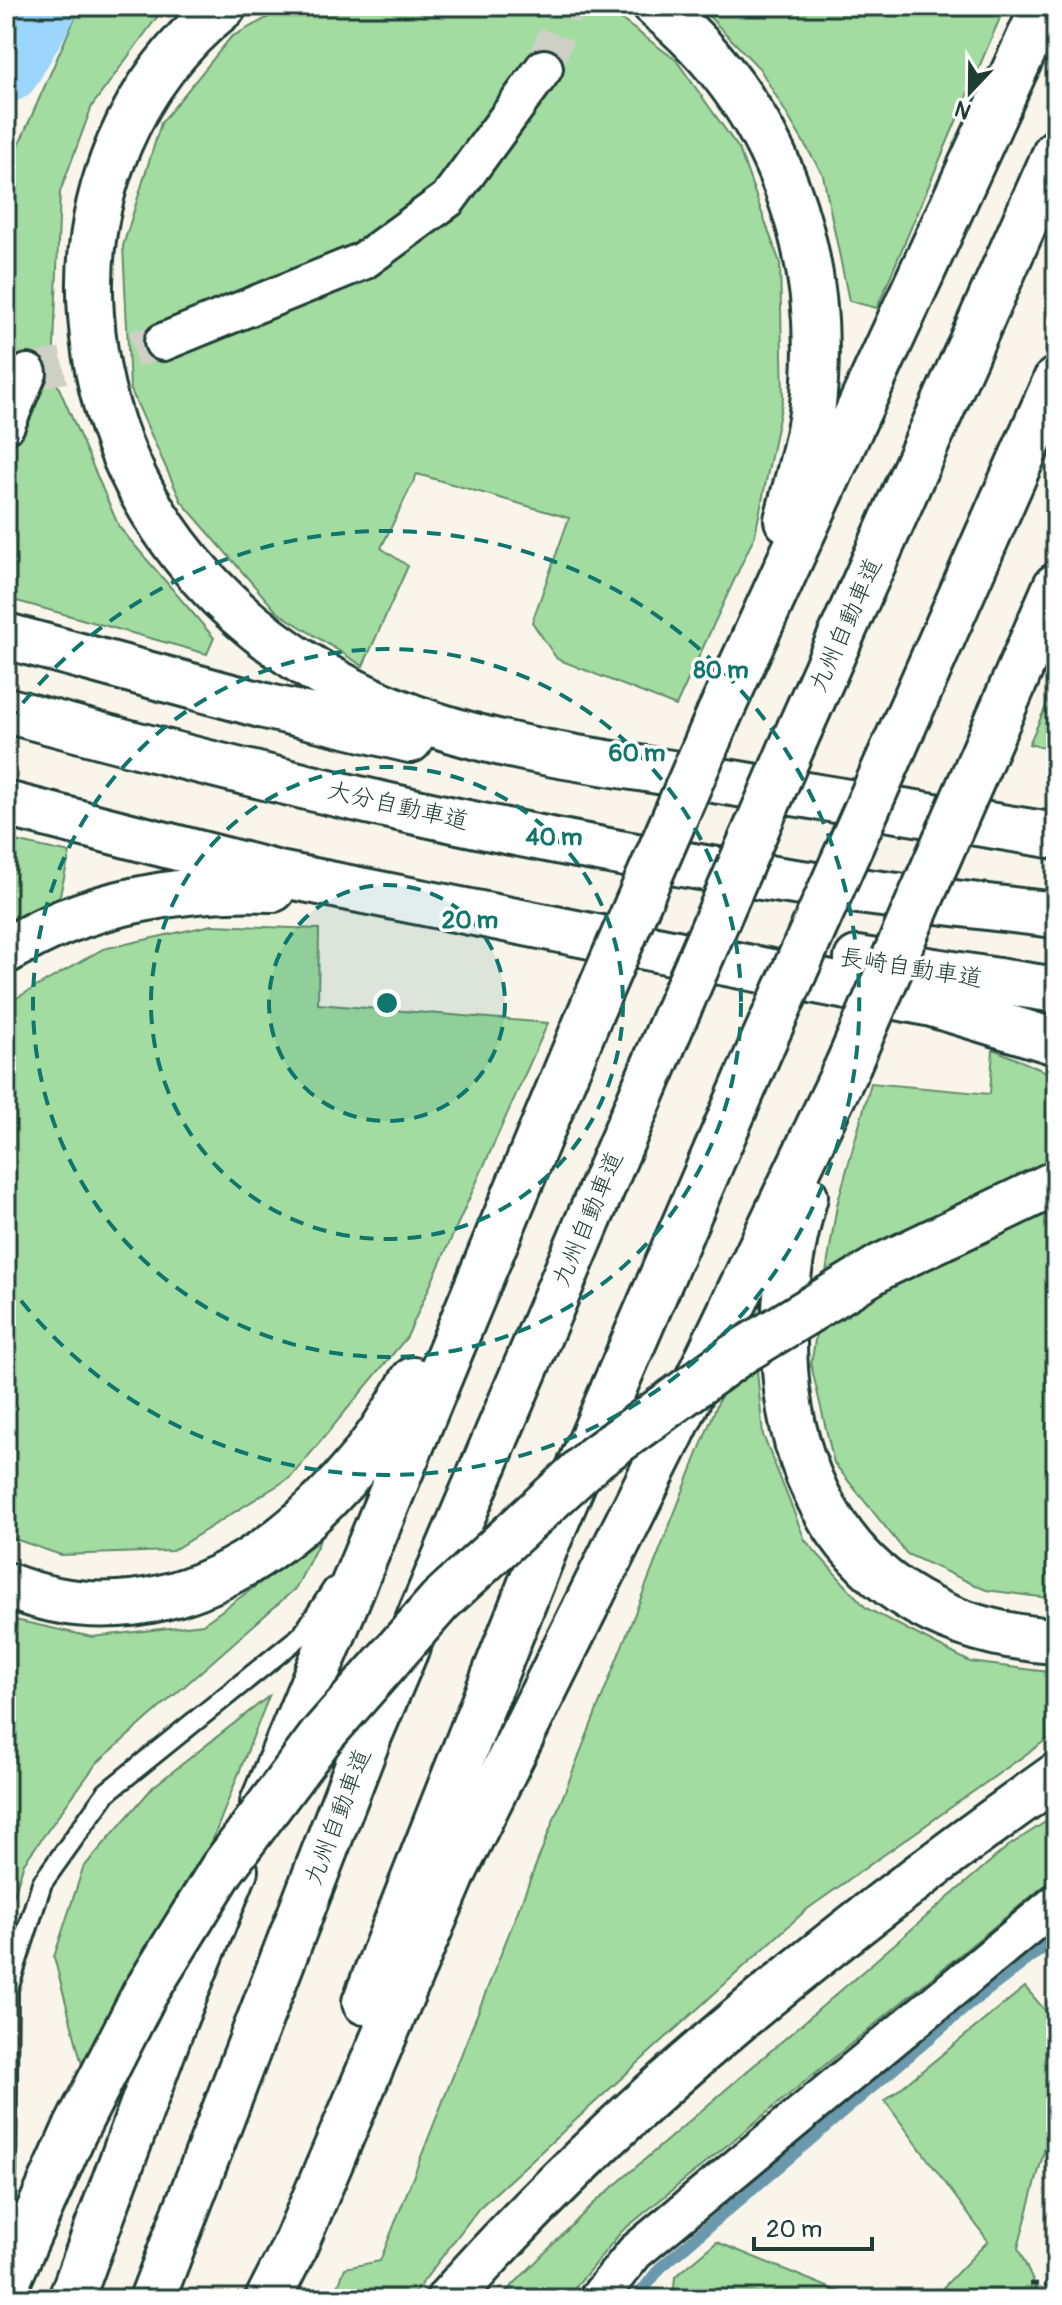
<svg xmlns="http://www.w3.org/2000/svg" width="1062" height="2305" font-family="Pangolin,'Klee One',sans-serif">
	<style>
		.green { fill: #a3dca1; stroke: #618c6a; stroke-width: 2 }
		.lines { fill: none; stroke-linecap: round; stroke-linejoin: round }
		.stream { stroke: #6a99ad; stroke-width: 12 }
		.river { stroke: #9cd6fd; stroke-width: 70 }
		.minor-tunnel { stroke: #ced0c6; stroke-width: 36; stroke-dasharray: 36 18; stroke-linecap: butt }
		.service-casing { stroke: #1f3d34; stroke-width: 24 }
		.minor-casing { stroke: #1f3d34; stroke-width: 42 }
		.motorway-casing { stroke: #1f3d34; stroke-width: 50 }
		.path { stroke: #1f3d34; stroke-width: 5; stroke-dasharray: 8 6; stroke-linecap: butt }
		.service { stroke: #fff; stroke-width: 18 }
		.minor { stroke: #fff; stroke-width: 36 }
		.motorway { stroke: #fff; stroke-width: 44 }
		.motorway-bridge-casing { stroke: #1f3d34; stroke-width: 50; stroke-linecap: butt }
		.motorway-bridge { stroke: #fff; stroke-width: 44 }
		.ring { fill: none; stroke: #0f766e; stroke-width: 4; stroke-dasharray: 14 10 }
		.labels { text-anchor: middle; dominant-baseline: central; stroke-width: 7; stroke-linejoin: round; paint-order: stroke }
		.street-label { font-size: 24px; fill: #1f3d34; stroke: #fff }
		.centre { fill: #0f766e; stroke: #fff; stroke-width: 4 }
		.ring-label { font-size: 24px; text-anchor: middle; font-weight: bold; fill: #0f766e; stroke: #fff; stroke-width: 7; stroke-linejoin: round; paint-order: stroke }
	</style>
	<rect width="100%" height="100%" fill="#faf5eb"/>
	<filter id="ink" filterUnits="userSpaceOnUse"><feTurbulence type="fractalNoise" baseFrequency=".0125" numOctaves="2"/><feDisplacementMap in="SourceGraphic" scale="16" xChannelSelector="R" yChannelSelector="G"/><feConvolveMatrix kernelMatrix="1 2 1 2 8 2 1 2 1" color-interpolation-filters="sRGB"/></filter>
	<g filter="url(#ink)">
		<path class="green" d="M80,6h85l-73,100 -32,86 -7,182 66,153 95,111 -7,16 -201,-56v-424z
			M289,6h314l73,54 63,89 41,114 3,135 -28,137 -79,171 -119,-47 -25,-37 37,-104 -152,-44 -36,74 27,18 -45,100 -86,-54 -96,-111 -51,-113 -7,-142 38,-123 70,-86z
			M699,6h306l-128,302 -28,-7 -26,-126 -63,-106z
			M1056,684v67l-27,-7z
			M6,839l64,14 -11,46 -53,25z
			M212,925l107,4 -1,75 230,19 -141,314 -116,140 -119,74 -111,4 -55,-19v-532l97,-55z
			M993,1049l63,27v523l-70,-9 -79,-36 -73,-91 -23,-98 26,-160 34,-122 119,11z
			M752,1316l11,119 42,105 61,68 104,54 86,11v60l-250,177 -327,298 -69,91h-77l12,-31 35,-7z
			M320,1540l-24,48 -200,176 -72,99 -18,57v-302l86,19 111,-13z
			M269,1696l-170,434 -45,-173 29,-89 70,-81z
			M1056,1815v61l-435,356 -55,67h-67l93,-94 415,-358z
			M1025,1987l31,36v83l-38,142 23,51h-109l56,-58 -103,-140z
			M717,2242l140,57h-184l2,-22z"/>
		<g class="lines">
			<path class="stream" d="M636,2299l24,-31 312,-266 84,-64"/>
			<path class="river" d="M6,68l36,-62"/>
			<path class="minor-tunnel" d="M544,68l23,-62
				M28,373l135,-31"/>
			<defs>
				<path id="service" d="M6,2177l2,-188 34,-106 65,-91 196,-158 30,-46"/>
				<path id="minor" d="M163,342l200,-81 85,-62 96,-131
					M6,425l22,-52
					M597,2299l38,-47 421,-349"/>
				<path id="motorway" d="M224,6c-93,74 -142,190 -133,309 14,208 166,357 358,414 82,25 169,35 253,49 118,20 236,39 354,58
					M656,6c123,99 175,252 156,407 -5,36 -16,72 -25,107
					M6,636l259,70 145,34
					M6,710c250,68 505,129 762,168 95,15 192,26 288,37
					M719,715l325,-709
					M800,728l256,-576
					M893,750l163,-370
					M978,766l78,-180
					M6,804l273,70 653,130 124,38
					M6,951c76,-48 177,-66 267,-62
					M857,959l199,31
					M805,1196c-60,210 4,429 251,445
					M6,1585c174,70 329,-60 407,-205
					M263,1803l327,-789
					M365,2002l182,-459 214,-496
					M71,2299l104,-281 60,-148
					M152,2299l217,-563 299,-703
					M268,2299l24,-47 162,-380 216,-435 178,-372
					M449,2299c178,-202 389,-367 607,-523"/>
			</defs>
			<use href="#service" class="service-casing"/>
			<use href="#minor" class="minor-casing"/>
			<use href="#motorway" class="motorway-casing"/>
			<path class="path" d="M1030,2284l26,1"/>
			<use href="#service" class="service"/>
			<use href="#minor" class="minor"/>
			<use href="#motorway" class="motorway"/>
			<defs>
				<path id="motorway-bridge" d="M590,1014l129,-299
					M668,1033l132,-305
					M761,1047l132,-297
					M848,1065l130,-299
					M6,2285l68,-153 70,-137 78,-126 101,-135 117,-133 156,-144 145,-105 141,-86 174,-83"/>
			</defs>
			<use href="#motorway-bridge" class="motorway-bridge-casing"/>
			<use href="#motorway-bridge" class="motorway-bridge"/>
		</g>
	</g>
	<circle cx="387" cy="1003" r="118" fill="#0f766e" fill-opacity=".12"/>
	<g class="ring">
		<circle cx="387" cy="1003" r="118"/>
		<circle cx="387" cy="1003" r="236"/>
		<circle cx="387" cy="1003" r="354"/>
		<path d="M8 722A472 472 0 1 1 8 1284"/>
	</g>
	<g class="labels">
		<g class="street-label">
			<text transform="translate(846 625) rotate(-66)">九州自動車道</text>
			<text transform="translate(398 806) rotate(13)">大分自動車道</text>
			<text transform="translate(911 968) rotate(9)">長崎自動車道</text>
			<text transform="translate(588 1219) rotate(-67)">九州自動車道</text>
			<text transform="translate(338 1817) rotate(-69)">九州自動車道</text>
		</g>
	</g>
	<circle cx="387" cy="1003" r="12" class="centre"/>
	<g class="ring-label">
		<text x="721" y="678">80 m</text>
		<text x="637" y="761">60 m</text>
		<text x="554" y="845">40 m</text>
		<text x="470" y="928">20 m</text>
	</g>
	<rect width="1062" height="2305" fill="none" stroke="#fff" stroke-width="32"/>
	<rect x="16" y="16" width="1030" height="2273" fill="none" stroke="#1f3d34" stroke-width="3" filter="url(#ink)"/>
	<g transform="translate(970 92) rotate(202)" stroke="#ffffff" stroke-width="6" paint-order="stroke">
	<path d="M0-6L14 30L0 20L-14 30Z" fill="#1f3d34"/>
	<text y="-12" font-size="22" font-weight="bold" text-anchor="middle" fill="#1f3d34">N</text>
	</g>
	<path d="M754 2237v12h118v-12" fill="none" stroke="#1f3d34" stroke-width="4"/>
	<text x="766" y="2237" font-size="24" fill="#1f3d34" stroke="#ffffff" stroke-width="6" paint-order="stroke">20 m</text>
</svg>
